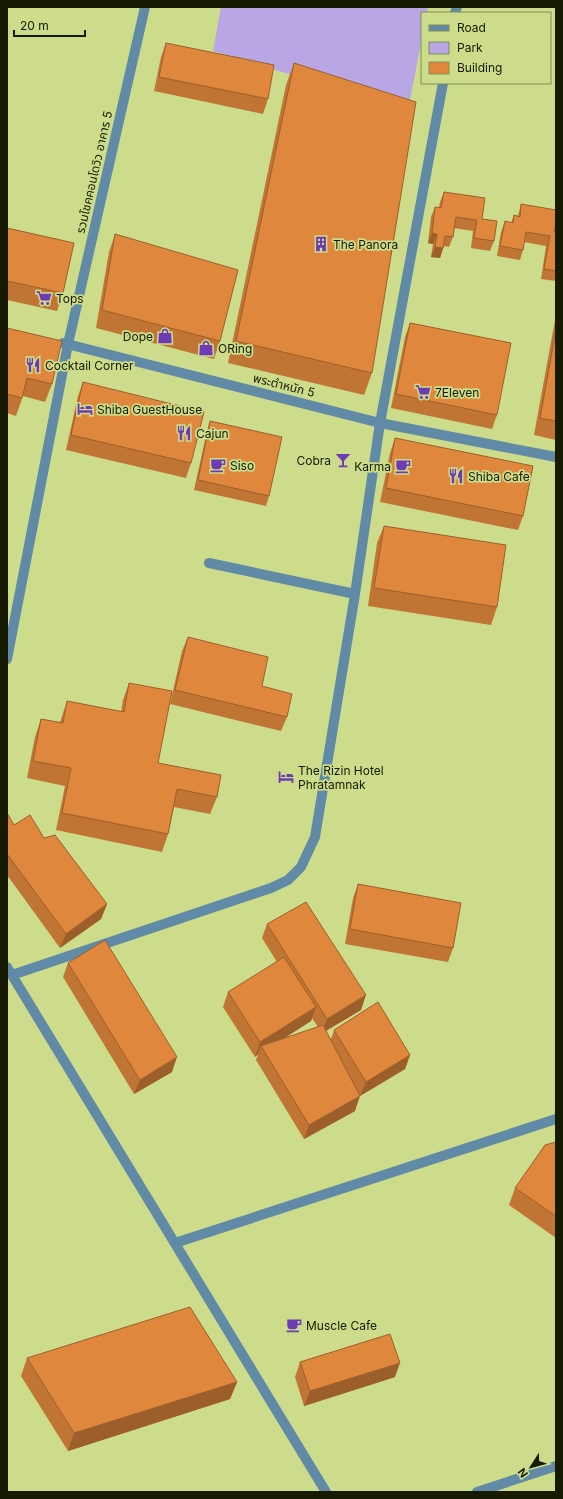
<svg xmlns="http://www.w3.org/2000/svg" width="563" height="1499" font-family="Inter,'Noto Sans Thai',sans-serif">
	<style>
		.green { fill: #b9a6e5 }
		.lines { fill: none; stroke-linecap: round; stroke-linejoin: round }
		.street { stroke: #608aa5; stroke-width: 10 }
		.wall { fill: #c07534; fill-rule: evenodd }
		.shaded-wall { fill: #9c5f2b }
		.building { fill: #df883d; stroke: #9c5f2b }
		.labels { text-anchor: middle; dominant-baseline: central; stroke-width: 3.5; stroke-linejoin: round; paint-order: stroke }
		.street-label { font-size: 12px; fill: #151a00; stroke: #ccdc8b }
		.poi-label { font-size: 12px; fill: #151a00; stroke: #ccdc8b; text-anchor: start }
	</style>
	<rect width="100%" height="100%" fill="#ccdc8b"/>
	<path class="green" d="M221,7h207l-1,6h-5v25l-14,72 -195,-59z"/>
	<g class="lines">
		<path class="street" d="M455,13l2,-6
			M63,343l317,80 176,34
			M209,563l146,31
			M7,659l61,-315 77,-337
			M7,967l319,525
			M12,975l259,-87 17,-8 13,-13 14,-30 40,-243 25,-171 63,-340
			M175,1243l381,-124
			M477,1492l79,-26"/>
	</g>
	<path class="wall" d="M166,43l102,56 -5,15 -109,-23 7,-34z
		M294,63l78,310 -8,22 -136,-32 58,-278z
		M444,192l38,27 12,22 -4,10 -19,-3 2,-17 -19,-3 -1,9 -4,10 -5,-1 -4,12 -9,-1 2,-13 -5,-1 3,-26 4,-10h4l1,-5z
		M521,204l33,28h2v49l-15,-2 5,-33 -22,-4 -1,8 -3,10 -23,-4 4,-24 4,-11 6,2 3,-8 4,1z
		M7,228l56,65 -6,18 -50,-11z
		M115,234l105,107 -6,18 -118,-31 13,-76z
		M556,316v124l-22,-5 21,-115z
		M410,323l87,92 -5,14 -101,-21 14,-71z
		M7,328l45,56 -7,18 -22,-6 -7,20 -9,-3z
		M83,382l108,81 -5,15 -120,-28 12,-54z
		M210,421l59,75 -3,10 -72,-16 13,-59z
		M395,438l128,78 -5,14 -138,-28 10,-49z
		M384,526l113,81 -6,18 -123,-19 9,-63z
		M188,637l99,80 -6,14 -111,-27 12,-53z
		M129,683l29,80 59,34 -7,17 -36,-7 -6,27 -6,18 -106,-22 9,-44 -38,-8 8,-41 6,-18 19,4 1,-4 6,-18 54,11 2,-12z
		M7,813l7,12 30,13 63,66 -6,15 -41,29 -53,-73z
		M358,884l95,64 -5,14 -103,-18 8,-46z
		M267,924l94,86 -35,21 5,8 3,-9 76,25 -5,14 -45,27 -3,-5 -2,20 -51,28 -48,-79 2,-6 -3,3 -32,-50 5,-15 49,-30 -15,-24zM312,1018l6,9 -35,12 28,-18z
		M68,963l104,109 -38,22 -71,-117z
		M556,1142v96l-47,-33 6,-17z
		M27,1358l210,24 -7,17 -162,52 -47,-75z
		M300,1362l95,15 -91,29 -9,-29z"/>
	<path class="shaded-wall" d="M432,233l5,1 -4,10 -5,-1z
		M435,247l8,1 -3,10 -9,-1z
		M107,904l-6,15 -41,29 6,-14z
		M366,995l-5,15 -39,23 5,-14z
		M316,1007l-5,14 -47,30 -3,-5 -3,8 -3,3 5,-15z
		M410,1055l-5,14 -45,27 6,-14z
		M177,1057l-5,15 -38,22 6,-14z
		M360,1096l-5,15 -51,28 5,-14z
		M400,1363l-5,14 -91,29 6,-15z
		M237,1382l-7,17 -162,52 6,-18z"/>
	<path class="building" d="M166,43l108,22 -6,34 -109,-22z
		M294,63l122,39 -44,271 -136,-32z
		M444,192l41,6 -3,21 15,2 -3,20 -20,-3 3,-18 -21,-3 -3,20 -8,-1 -2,12 -8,-1 2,-13 -5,-1 3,-26 6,1z
		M521,204l35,6v13l-2,9h2v39l-12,-2 6,-33 -24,-4 -3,18 -23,-4 5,-25 8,2 1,-8 6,2z
		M7,228l67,15 -11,50 -56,-12z
		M115,234l123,36 -18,71 -118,-31z
		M410,323l101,20 -14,72 -101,-21z
		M7,328l55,13 -10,43 -25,-6 -5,20 -15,-4z
		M556,330v91l-16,-3z
		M83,382l121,30 -13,51 -120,-28z
		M210,421l72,16 -13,59 -71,-16z
		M395,438l138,28 -10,50 -137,-28z
		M384,526l122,19 -9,62 -123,-19z
		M188,637l80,20 -6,29 30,8 -5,23 -112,-27z
		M129,683l43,8 -14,72 63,12 -4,22 -40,-8 -9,45 -106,-21 9,-45 -38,-7 8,-42 22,4 4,-22 57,11z
		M7,813l7,12 16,-10 14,23 11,-3 52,69 -41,30 -59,-80z
		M358,884l103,19 -8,45 -103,-19z
		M306,902l60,93 -39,24 -60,-95z
		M105,940l72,117 -37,23 -72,-117z
		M284,957l32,50 -56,35 -32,-50z
		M378,1002l32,53 -44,27 -32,-52z
		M323,1025l37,71 -51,29 -48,-79z
		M556,1142v74l-41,-28 30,-43z
		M190,1307l47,75 -163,51 -47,-75z
		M390,1334l10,29 -90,28 -10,-29z"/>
	<defs>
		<symbol id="building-bare" viewBox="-9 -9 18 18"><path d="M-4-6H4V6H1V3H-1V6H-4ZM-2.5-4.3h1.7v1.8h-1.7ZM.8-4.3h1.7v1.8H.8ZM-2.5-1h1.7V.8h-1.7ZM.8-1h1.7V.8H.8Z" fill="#6d3bb3" stroke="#ccdc8b" stroke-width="2.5" paint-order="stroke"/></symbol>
		<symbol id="supermarket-bare" viewBox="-9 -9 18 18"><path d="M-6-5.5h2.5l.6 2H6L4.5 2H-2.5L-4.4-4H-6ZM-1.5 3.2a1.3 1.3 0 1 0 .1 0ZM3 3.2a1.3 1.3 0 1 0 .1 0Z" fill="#6d3bb3" stroke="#ccdc8b" stroke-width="2.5" paint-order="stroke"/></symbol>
		<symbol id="shop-bare" viewBox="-9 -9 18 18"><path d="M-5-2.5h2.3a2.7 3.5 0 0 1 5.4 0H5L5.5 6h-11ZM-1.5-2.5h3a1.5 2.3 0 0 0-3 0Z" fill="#6d3bb3" stroke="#ccdc8b" stroke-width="2.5" paint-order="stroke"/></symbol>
		<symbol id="restaurant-bare" viewBox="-9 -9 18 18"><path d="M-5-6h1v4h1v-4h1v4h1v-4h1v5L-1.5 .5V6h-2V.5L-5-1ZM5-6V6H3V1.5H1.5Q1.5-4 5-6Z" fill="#6d3bb3" stroke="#ccdc8b" stroke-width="2.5" paint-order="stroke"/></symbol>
		<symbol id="hotel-bare" viewBox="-9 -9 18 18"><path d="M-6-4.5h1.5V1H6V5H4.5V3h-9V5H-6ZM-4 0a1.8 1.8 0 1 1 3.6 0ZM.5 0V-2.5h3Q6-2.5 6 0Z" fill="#6d3bb3" stroke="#ccdc8b" stroke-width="2.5" paint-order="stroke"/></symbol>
		<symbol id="bar-bare" viewBox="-9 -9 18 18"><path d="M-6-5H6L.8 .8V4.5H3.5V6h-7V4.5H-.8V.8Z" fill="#6d3bb3" stroke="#ccdc8b" stroke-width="2.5" paint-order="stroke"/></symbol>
		<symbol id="cafe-bare" viewBox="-9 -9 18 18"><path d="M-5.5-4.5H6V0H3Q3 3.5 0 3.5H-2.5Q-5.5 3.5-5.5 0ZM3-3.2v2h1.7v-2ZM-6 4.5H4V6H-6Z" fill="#6d3bb3" stroke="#ccdc8b" stroke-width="2.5" paint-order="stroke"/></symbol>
	</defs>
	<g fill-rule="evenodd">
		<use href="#building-bare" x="310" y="233" width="22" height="22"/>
		<use href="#supermarket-bare" x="33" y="287" width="22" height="22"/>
		<use href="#shop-bare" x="154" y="325" width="22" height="22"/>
		<use href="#shop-bare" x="195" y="337" width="22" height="22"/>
		<use href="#restaurant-bare" x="22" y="354" width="22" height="22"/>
		<use href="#supermarket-bare" x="412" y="381" width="22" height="22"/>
		<use href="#hotel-bare" x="74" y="398" width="22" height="22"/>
		<use href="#restaurant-bare" x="173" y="422" width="22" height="22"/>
		<use href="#bar-bare" x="332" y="449" width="22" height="22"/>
		<use href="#cafe-bare" x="207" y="454" width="22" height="22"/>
		<use href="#cafe-bare" x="392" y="455" width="22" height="22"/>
		<use href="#restaurant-bare" x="445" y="465" width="22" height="22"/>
		<use href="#hotel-bare" x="275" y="766" width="22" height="22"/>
		<use href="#cafe-bare" x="283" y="1314" width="22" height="22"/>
	</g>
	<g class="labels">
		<g class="street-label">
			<text transform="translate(94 172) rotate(-77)">รวมโชคคอนโดวิว อาคาร 5</text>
			<text transform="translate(284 385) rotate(14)">พระตำหนัก 5</text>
		</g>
		<g class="poi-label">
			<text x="333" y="244">The Panora</text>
			<text x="56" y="298">Tops</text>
			<text x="153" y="336" text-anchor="end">Dope</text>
			<text x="218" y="348">ORing</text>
			<text x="45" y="365">Cocktail Corner</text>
			<text x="435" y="392">7Eleven</text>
			<text x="97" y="409">Shiba GuestHouse</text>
			<text x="196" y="433">Cajun</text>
			<text x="331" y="460" text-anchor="end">Cobra</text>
			<text x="230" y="465">Siso</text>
			<text x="391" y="466" text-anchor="end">Karma</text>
			<text x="468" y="476">Shiba Cafe</text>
			<text x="298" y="770">The Rizin Hotel<tspan x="298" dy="14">Phratamnak</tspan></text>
			<text x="306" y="1325">Muscle Cafe</text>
		</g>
	</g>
	<rect width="563" height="1499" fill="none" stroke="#151a00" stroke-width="16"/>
	<rect x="421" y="12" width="130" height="72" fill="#ccdc8b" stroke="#838e53"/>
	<rect x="429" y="25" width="20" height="6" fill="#608aa5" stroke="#838e53"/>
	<text x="457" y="32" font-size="12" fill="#151a00">Road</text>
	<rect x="429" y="42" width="20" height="12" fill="#b9a6e5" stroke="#838e53"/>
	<text x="457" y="52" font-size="12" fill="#151a00">Park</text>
	<rect x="429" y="62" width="20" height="12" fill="#df883d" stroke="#838e53"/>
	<text x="457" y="72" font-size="12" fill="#151a00">Building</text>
	<g transform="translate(531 1467) rotate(234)" stroke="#ccdc8b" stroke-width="3" paint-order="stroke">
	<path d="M0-3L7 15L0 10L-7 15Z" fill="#151a00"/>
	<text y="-6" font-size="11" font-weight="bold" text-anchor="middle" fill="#151a00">N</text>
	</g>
	<path d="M14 30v6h71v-6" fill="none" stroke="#151a00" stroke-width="2"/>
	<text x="20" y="30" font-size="12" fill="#151a00" stroke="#ccdc8b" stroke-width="3" paint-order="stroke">20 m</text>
</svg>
